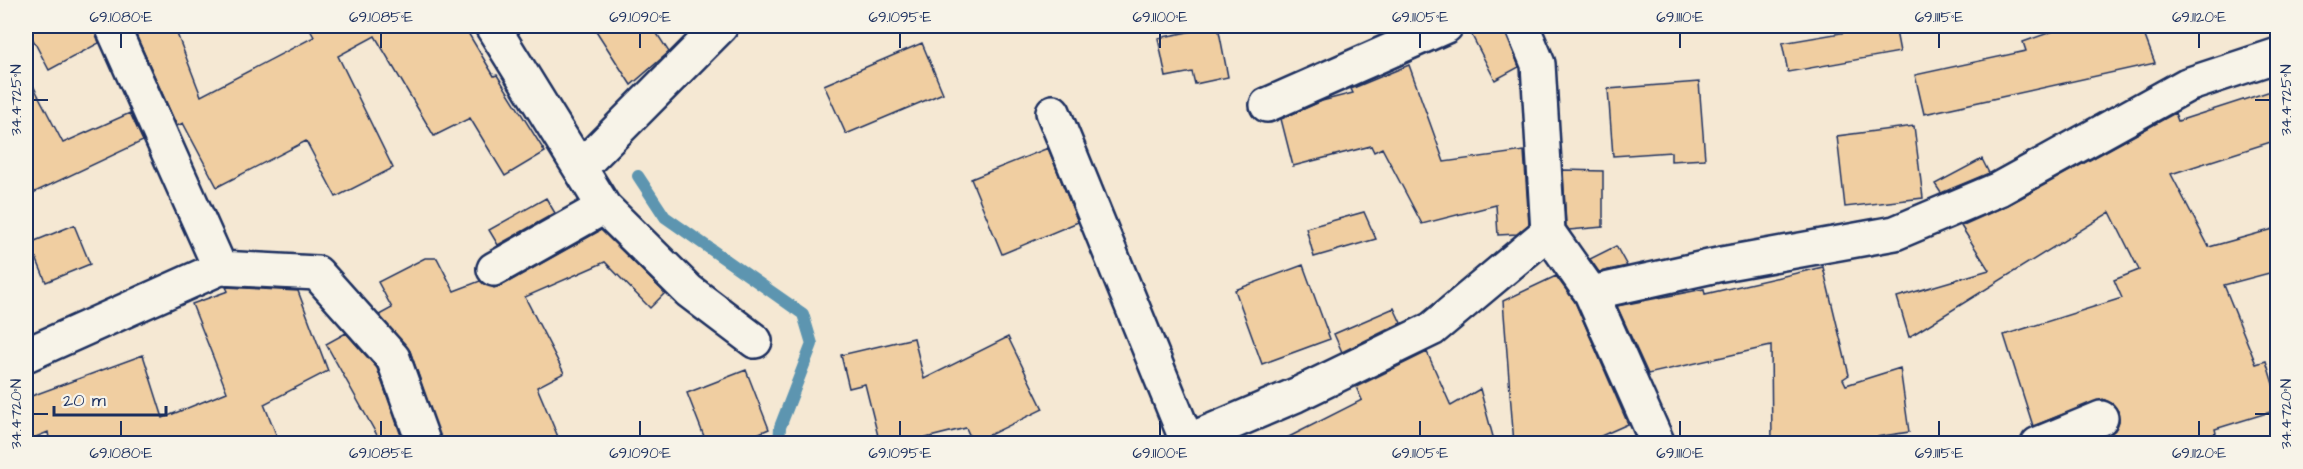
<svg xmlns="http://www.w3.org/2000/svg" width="2303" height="469" font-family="'Architects Daughter',sans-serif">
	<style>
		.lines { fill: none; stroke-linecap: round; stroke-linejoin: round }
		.stream { stroke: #5d95b0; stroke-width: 12 }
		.building { fill: #f0cea1; stroke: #1b2f5e; stroke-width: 1.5 }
		.minor-casing { stroke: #1b2f5e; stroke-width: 38 }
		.minor { stroke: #f7f3e8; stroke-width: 33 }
		.ticks { fill: none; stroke: #1b2f5e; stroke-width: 2 }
		.neatline { fill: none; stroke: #1b2f5e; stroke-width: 2 }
		.ticks-label { font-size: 15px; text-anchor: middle; fill: #1b2f5e }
	</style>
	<rect width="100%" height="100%" fill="#f5e8d3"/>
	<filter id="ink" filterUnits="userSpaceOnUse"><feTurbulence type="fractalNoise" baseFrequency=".0167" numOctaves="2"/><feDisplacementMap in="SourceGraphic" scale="12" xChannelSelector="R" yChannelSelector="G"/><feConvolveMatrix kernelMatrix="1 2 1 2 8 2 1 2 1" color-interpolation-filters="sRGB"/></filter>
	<g filter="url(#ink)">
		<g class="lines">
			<path class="stream" d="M638,176l27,41 138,97 9,30 -32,83 -1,17"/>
		</g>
		<path class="building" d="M26,26h68l5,17 -50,27z
			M132,26h42l27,70 113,-59 -6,-11h156l30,50 3,-1 48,77 -40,24 -35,-58 -36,18 -59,-100 -37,20 55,112 -57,29 -30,-56 -89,46 -34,-64 -6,3z
			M593,26h59l17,26 -38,33z
			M1218,26l10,51 -33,7 -3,-12 -26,5 -8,-39z
			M1467,26h37l15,41 -24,13z
			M1882,26h13l5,26 -112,20 -6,-29z
			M2068,26h73l14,37 -231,51 -9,-39 111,-24 -3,-9z
			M922,43l21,50 -97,41 -22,-49z
			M1409,65l35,97 80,-11 5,73 -12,10 -19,1 -2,-30 -74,19 -40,-76 -8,4 -3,-6 -78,20 -12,-47 41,-18 31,-8 -2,-4z
			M26,72l37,71 67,-30 13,28 -110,52 -7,-17z
			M1699,82l6,77 -34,2v-9l-58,4 -5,-67z
			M2277,89v51l-106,34 38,73 68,-19v43l-53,14 32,79 10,-3 11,36v13l-62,19 1,4 -25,11h-103l21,-9 6,-5 4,-9 -1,-10 -5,-7 -10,-5 -70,27 -29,-91 118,-37 -8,-18 25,-10 -29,-58 -201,125 -12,-40 92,-27 -28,-44 47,-21 167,-92 3,8z
			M1914,126l9,72 -78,9 -8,-71z
			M1048,148l30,74 -76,32 -31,-75z
			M1982,159l7,14 -48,20 -6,-9z
			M1563,170l40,1v56l-34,3 -3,-4z
			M546,198l9,15 -57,32 -9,-15z
			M1364,212l12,27 -62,18 -8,-29z
			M74,225l16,39 -44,18 -16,-39z
			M601,230l64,63 -15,15 -45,-46 -80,35 39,76 -27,14 24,57h-119l-32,-93 -31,-36 13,-7 -14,-26 47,-24h12l17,33 26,-10 14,7 9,-3z
			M1616,246l11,20 -28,6 -9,-13z
			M1303,265l27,74 -68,25 -27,-74z
			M1823,267l26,108 -6,4 3,6 54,-17 9,64 -79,12h-58l-1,-98 -123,28 -31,-68 87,-17 1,5z
			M1556,276l19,26 53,122 -45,20h-69l-11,-143z
			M226,287l72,4 30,80 -64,33 16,40h-230l-2,-12 -22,9v-43l117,-43 20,63 64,-26 -35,-88 36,-13z
			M1394,308l7,15 -59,29 -8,-18z
			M346,333l31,35 27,76h-22l-56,-100z
			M1008,337l35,72 -70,34 -7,-15 -64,16h-22l-15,-60 -16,4 -8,-33 73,-17 10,41z
			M1427,352l24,54 29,-17 15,55h-220l87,-44 -6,-13z
			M746,370l23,59 -36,15h-26l-20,-51z"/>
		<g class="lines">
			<defs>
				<path id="minor" d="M112,26l108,242
					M492,26l112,181 85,84 66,50
					M1522,26l16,38 10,168 43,61 67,151
					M1267,105l179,-79
					M1053,112l134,329
					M580,168l141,-142
					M494,269l110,-62
					M1591,293l131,-29 173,-31 104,-44 188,-104 91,-30
					M26,355l194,-87 97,5 76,85 31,86
					M1181,444l115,-49 136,-66 116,-97
					M2038,444l63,-26"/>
			</defs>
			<use href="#minor" class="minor-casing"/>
			<use href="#minor" class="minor"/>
		</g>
	</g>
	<path class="ticks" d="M121,33v15M381,33v15M640,33v15M900,33v15M1160,33v15M1420,33v15M1680,33v15M1939,33v15M2199,33v15M33,100h15M2255,100h15M33,414h15M2255,414h15M121,421v15M381,421v15M640,421v15M900,421v15M1160,421v15M1420,421v15M1680,421v15M1939,421v15M2199,421v15"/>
	<rect width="2303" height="469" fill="none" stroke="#f7f3e8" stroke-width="66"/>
	<path d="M54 406v9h112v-9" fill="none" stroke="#1b2f5e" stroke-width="3"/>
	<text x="63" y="406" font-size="18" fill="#1b2f5e" stroke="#f7f3e8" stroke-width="4.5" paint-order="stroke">20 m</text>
	<rect x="33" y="33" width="2237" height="403" class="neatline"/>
	<g class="ticks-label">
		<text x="121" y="22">69.1080°E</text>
		<text x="381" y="22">69.1085°E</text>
		<text x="640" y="22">69.1090°E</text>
		<text x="900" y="22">69.1095°E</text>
		<text x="1160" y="22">69.1100°E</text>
		<text x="1420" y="22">69.1105°E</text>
		<text x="1680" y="22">69.1110°E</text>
		<text x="1939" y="22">69.1115°E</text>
		<text x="2199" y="22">69.1120°E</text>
		<text transform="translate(16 100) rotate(-90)" y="5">34.4725°N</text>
		<text transform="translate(2286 100) rotate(-90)" y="5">34.4725°N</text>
		<text transform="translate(16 414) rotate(-90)" y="5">34.4720°N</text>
		<text transform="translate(2286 414) rotate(-90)" y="5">34.4720°N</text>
		<text x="121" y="458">69.1080°E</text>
		<text x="381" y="458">69.1085°E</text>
		<text x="640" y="458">69.1090°E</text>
		<text x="900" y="458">69.1095°E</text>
		<text x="1160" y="458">69.1100°E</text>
		<text x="1420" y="458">69.1105°E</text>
		<text x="1680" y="458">69.1110°E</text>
		<text x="1939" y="458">69.1115°E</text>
		<text x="2199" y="458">69.1120°E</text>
	</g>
</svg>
